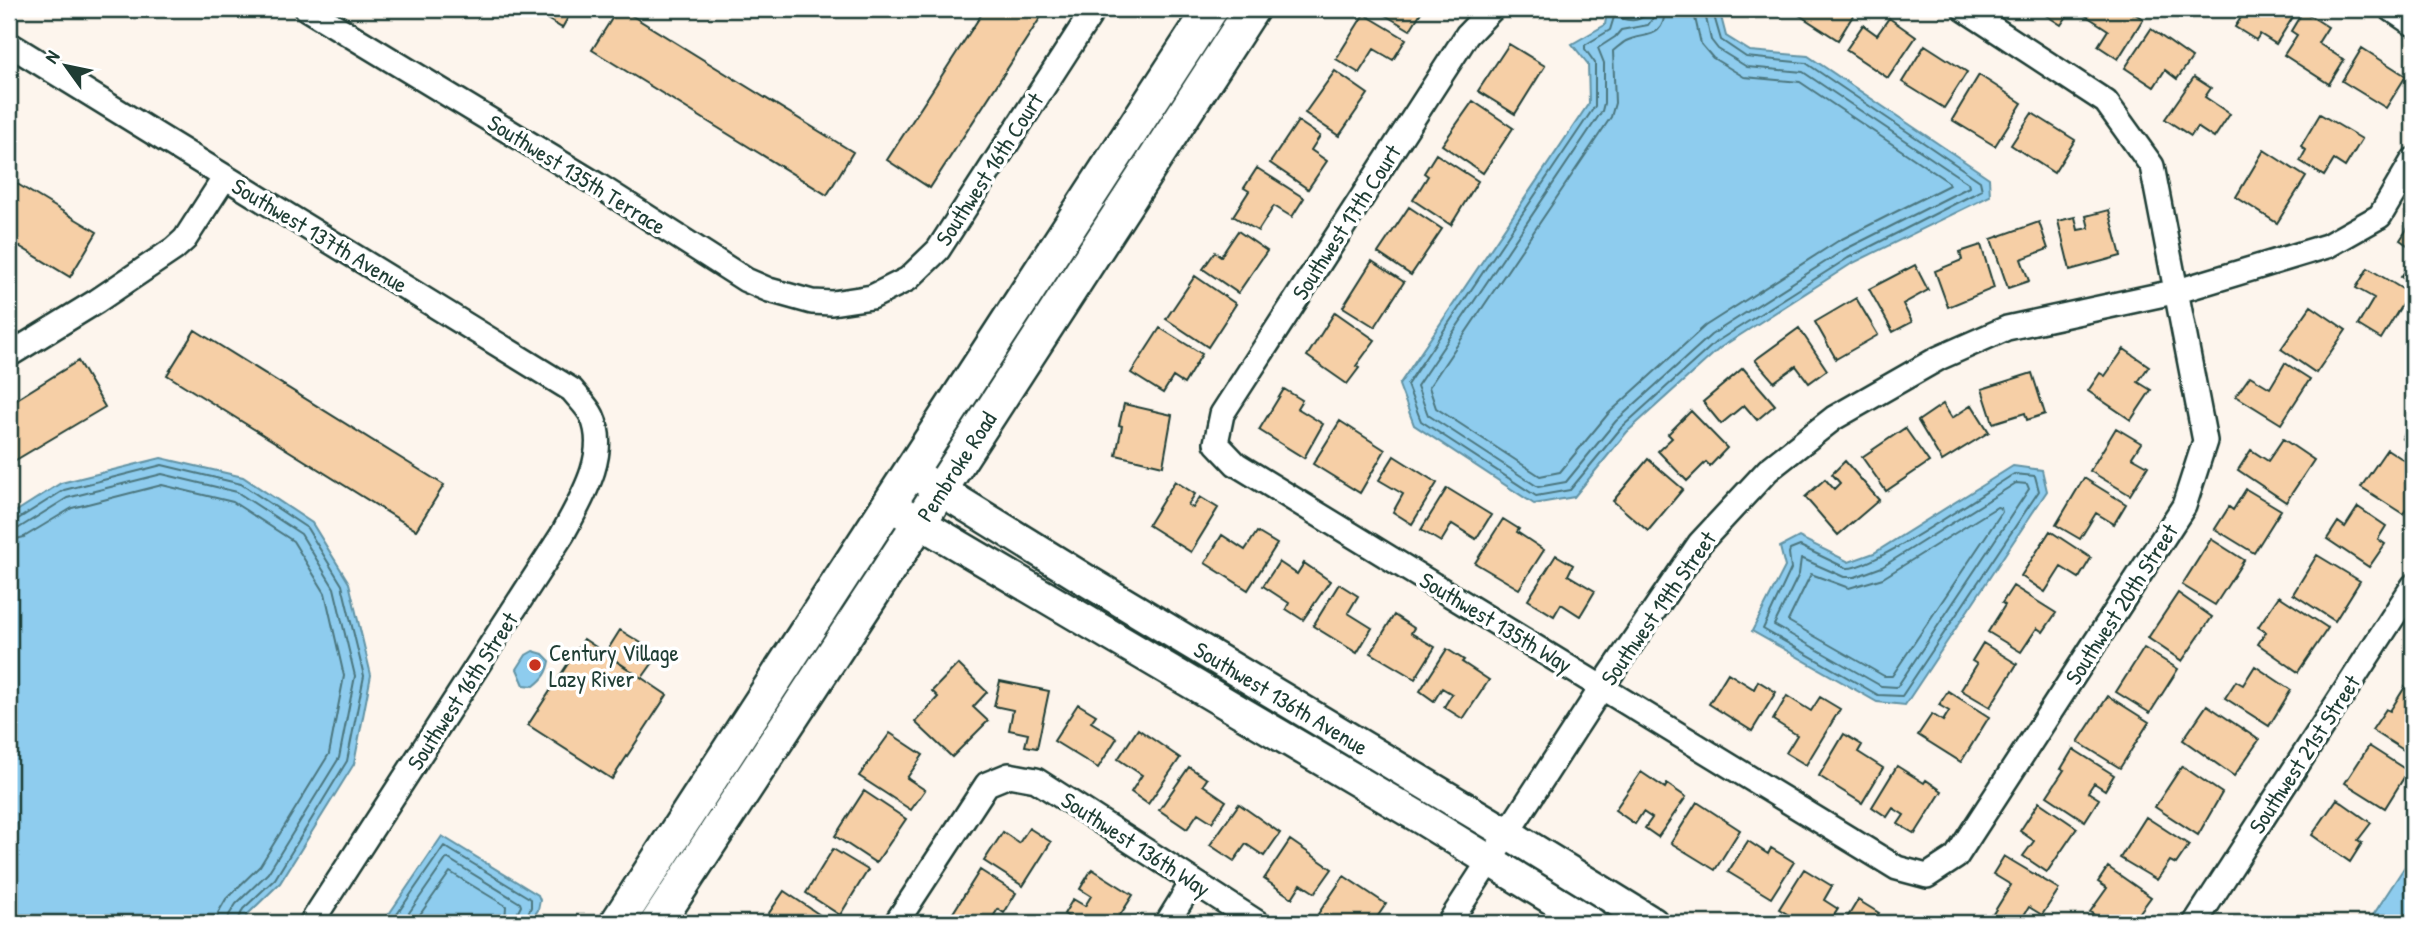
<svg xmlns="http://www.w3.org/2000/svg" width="2422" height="932" font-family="'Patrick Hand',sans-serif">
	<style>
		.water { fill: #8eccee; stroke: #6293a4; stroke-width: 2 }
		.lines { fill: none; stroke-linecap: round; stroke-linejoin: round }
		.shore { stroke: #4b767e; stroke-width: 2 }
		.building { fill: #f6cfa6; stroke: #1f3d34; stroke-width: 2 }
		.minor-casing { stroke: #1f3d34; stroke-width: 28 }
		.tertiary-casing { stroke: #1f3d34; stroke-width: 35 }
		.secondary-casing { stroke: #1f3d34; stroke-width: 38 }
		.minor { stroke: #fff; stroke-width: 23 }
		.tertiary { stroke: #fff; stroke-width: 30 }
		.secondary { stroke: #fff; stroke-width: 33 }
		.poi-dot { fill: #c8321e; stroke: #fff; stroke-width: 2.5 }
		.labels { text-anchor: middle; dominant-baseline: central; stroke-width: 7; stroke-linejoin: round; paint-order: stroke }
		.street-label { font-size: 23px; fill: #1f3d34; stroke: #fff }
		.poi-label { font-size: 23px; fill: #1f3d34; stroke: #fff; text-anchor: start }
	</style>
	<rect width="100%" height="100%" fill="#fdf5ed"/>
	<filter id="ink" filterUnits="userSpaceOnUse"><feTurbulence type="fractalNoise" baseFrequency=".0143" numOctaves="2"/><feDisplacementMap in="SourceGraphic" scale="14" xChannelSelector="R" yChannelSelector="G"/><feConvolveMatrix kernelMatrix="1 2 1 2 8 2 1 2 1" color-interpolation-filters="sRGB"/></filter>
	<g filter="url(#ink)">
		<path class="water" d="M1619,9l6,6 30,-6h64l7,27 24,15 58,5 181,122 1,18 -139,68 -131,84 -93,84 -53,65 -40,7 -120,-79 -15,-40 190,-282 -1,-39 -16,-20 33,-19 2,-14z
			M161,458l82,19 69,46 37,60 22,92 -17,89 -74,119 -32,31 -6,9h-233v-407l52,-33z
			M2013,466l29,4 5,21 -142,214 -28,-3 -125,-71 33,-64 -5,-20 19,-10 50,25 25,-9z
			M533,651l10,3 7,7c-2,12 -7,18 -16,25l-10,-1 -7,-16 9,-14z
			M442,836l96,59 2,5 -2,10 -9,13h-146z
			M2413,854v69h-45z"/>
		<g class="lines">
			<path class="shore" d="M1646,9l-1,6c-10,9 -20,4 -31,2l-4,13 -25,15v4l10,14v43l-188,279 14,36 115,75 34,-6 52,-63 94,-85 132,-84 134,-68 -2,-9 -174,-118 -60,-6 -25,-17 -9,-31
				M1655,9l-2,9 -5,7 -27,5 -6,7 -17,11 6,15v40l-2,8 -185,275 11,29 110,72 28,-5 50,-61 95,-86 133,-85 125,-63 -1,-4 -165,-111 -56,-5 -29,-18 -7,-9 -7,-31
				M1665,9c-1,32 -20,23 -39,32 -4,2 -9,7 -13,10l2,52 -4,14 -182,270 7,21 104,68 20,-4 48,-58 97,-88 133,-85 111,-56 -2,-4 -147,-99 -56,-5 -31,-19 -12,-14 -8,-35
				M2014,474l21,2 4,15 -137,205 -24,-1 -115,-66 28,-60 -2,-16 1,-3 10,-4 46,22c25,3 140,-77 168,-94z
				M2016,483l11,1 2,5 -132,198 -16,-1 -107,-61 25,-51 2,-16 43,19h11l27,-10z
				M1997,507l4,1 1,4 -110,164h-8l-96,-55 23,-47 38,14 34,-10z
				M9,522l6,-1 49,-31 98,-25 79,19 66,44 35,57 22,91 -17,85 -72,118 -32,30 -6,14
				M9,530l10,-2 48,-30 95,-24 75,18 64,42 33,54 21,88 -16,82 -71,115 -32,31 -7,11 -1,8
				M9,541l15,-4 48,-29 90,-23 71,17 60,39 32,52 19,83 -15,78 -69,112 -34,33 -8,14 -1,10
				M391,923l53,-77 87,53v8l-7,16
				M402,923l45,-65 73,45 1,3 -5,10 -1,7
				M414,923l36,-51 56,34 -1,17"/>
		</g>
		<path class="building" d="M531,9h42l-11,19z
			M618,9h3l232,143 -26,43 -235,-145z
			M985,9h61l-116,179 -43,-28z
			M1375,9h48l-13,21z
			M1754,9h28l-1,7z
			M1799,9h58l-19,31 -42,-27z
			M2043,9h29l-11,16 -20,-13z
			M2089,9h38l16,10 -25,40 -20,-13 10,-16 -23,-15z
			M2239,9h59l-22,35 -16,-10 -4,6 -21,-13 7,-11 -6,-3z
			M2303,11l25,16 -10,16 26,17 -15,24 -45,-29 13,-20 -6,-4z
			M1364,14l42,25 -13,21 -19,-11 -15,24 -23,-14z
			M1889,18l27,19 -28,41 -42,-28 17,-25 14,10z
			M2151,29l41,29 -15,21 -12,-9 -11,17 -29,-19z
			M1509,44l36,22 -30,48 -37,-23z
			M1925,45l42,27 -23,36 -42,-26z
			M2362,48l44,28 -20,32 -44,-27z
			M1335,71l33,23 -29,42 -34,-23z
			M1979,75l43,28 -27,43 -43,-26z
			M2194,77l17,11 -6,9 25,17 -16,24 -17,-11 -6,9 -26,-17z
			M1473,101l40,27 -30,45 -41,-28z
			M2032,113l43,27 -21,33 -43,-28z
			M2320,114l42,25 -17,28 -11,-7 -10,16 -24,-15 6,-11 -5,-4z
			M1298,121l22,15 -9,14 16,11 -19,28 -38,-26z
			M2264,150l42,27 -29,46 -41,-26z
			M1436,154l42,27 -27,44 -38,-25 15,-24 -4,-3z
			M1257,168l47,30 -12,19 -18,-11 -16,25 -25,-15 16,-25 -5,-3z
			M9,179l88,53 -27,45 -61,-37z
			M1409,207l33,22 -31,46 -33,-22z
			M2109,210l12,46 -51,14 -12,-49 17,-4 3,13 11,-2 -3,-12z
			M2413,220v29l-13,-9z
			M2039,222l9,27 -27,10 8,22 -21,7 -17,-49z
			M1238,231l29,20 -29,42 -35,-24 12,-17 6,4z
			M1981,245l13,43 -46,19 -13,-36 27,-11 -2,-8z
			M2413,259v26l-12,-8z
			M1372,261l32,21 -29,45 -32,-20z
			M1915,265l13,25 -25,14 9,18 -19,10 -24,-43z
			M2368,268l41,25 -28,46 -23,-14 16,-27 -18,-10z
			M1195,276l41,28 -28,43 -42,-28z
			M1856,298l22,37 -42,24 -21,-37z
			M2311,306l35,24 -30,43 -35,-24z
			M1335,312l40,28 -19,26 3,2 -12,16 -40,-28z
			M1160,328l42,26 -18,30 -11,-7 -10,16 -32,-20z
			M1799,328l28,42 -18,13 -13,-17 -22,16 -19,-22z
			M195,330l249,155 -28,45 -249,-155z
			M2124,349l25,17 -11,16 13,8 -20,30 -43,-29 12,-18 5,3z
			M78,361l27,46 -96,57v-60z
			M2285,363l25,16 -29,45 -45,-28 14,-20 20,12z
			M1743,368l32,37 -18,15 -13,-15 -23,19 -18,-22z
			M2032,373l13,41 -18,6 -2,-7 -32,10 -11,-34z
			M1284,389l18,11 -5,8 26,16 -19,34 -45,-28z
			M1124,404l48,11 -9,51 -47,-11 6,-29 -3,-1z
			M1943,404l9,14 20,-13 17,27 -47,29 -24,-40z
			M1691,411l36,37 -17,18 -4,-4 -19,19 -29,-30 14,-13 -4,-4z
			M1340,421l45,29 -25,43 -47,-29z
			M2413,421v25l-11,-8z
			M1905,428l24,34 -43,29 -24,-34z
			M2116,428l25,15 -9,14 16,9 -18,29 -40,-24z
			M2283,439l31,21 -28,42 -48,-32 13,-20 17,11z
			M2387,449l26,17v33l-10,15 -42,-27z
			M1394,456l43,27 -25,41 -19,-12 10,-18 -24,-14z
			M1648,459l35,30 -35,42 -35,-30z
			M1845,461l34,39 -41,35 -33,-38 20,-18 9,10 6,-6 -8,-9z
			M2084,478l42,26 -12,20 -18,-11 -16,26 -24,-14z
			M1175,481l20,13 -7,11 5,3 7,-11 18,11 -27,44 -43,-27z
			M1447,488l44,27 -15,24 -24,-15 -11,18 -20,-12z
			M2246,489l35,21 -27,43 -39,-24 14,-22 4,3z
			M2358,507l28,19 -8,13 7,5 -16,23 -42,-28 11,-17 7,5z
			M1503,519l16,10 -2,3 27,18 -25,39 -44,-26z
			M2050,531l41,27 -12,20 -18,-11 -16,25 -24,-16z
			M1257,532l20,12 -29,46 -43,-27 17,-28 23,15z
			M2211,539l33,21 -29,45 -33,-20z
			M1556,555l17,10 -5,10 27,16 -15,25 -19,-12 -7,12 -26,-16z
			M2317,555l43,26 -25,40 -42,-27z
			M1279,562l18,12 7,-11 26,18 -27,39 -17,-11 3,-6 -26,-17z
			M1339,584l19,12 -10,17 24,15 -15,25 -44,-27z
			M2013,586l43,27 -13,19 -6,-4 -16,24 -33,-20 17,-27 -3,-2z
			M2178,593l34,24 -30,44 -34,-23z
			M2279,596l49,32 -30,44 -40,-28 8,-12 -8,-5z
			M1394,615l20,13 -3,5 24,14 -20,32 -44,-26z
			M620,630l39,24 -17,24 -37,-24z
			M584,639l83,56 -55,84 -84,-54z
			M1983,643l34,21 -27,43 -29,-17 16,-26 -5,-3z
			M2144,648l34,21 -28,44 -34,-21z
			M1447,649l17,11 -2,2 27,18 -26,39 -19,-12 8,-13 -10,-6 -8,13 -14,-10z
			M958,664l29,28 -14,15 15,14 -36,36 -37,-35 23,-25 -6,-6z
			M2255,666l36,24 -22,36 -44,-28 11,-17 7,4z
			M1728,673l26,16 4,-8 18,11 -24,39 -43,-27z
			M1000,681l49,10 -12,57 -12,-2 3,-12 -19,-4 4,-20 -19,-4z
			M2405,687l8,5v64l-41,-26 14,-21 4,2z
			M1948,691l41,26 -28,45 -43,-27 14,-21 11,7 6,-10 -10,-6z
			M1787,696l24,15 9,-14 20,12 -34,56 -20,-12 11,-18 -24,-15z
			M2108,696l41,26 -29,46 -42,-26z
			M1078,704l18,11 -5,7 26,16 -19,30 -44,-27z
			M2207,705l52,35 -25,36 -51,-36z
			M1138,729l42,29 -32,46 -17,-12 11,-17 -24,-16z
			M890,733l33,22 -16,23 18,12 -14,20 -52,-34z
			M1844,734l18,11 -4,7 25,16 -21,35 -43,-27z
			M2369,746l39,25 -23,37 -40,-25z
			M2073,749l41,26 -9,15 -11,-7 -6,9 11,7 -14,22 -38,-25 17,-26 -3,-1z
			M1897,766l27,17 2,-3 16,11 -27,43 -17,-10 6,-9 -11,-7 -6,9 -15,-10z
			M2182,766l40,27 -24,42 -43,-28z
			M1189,767l18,12 -4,6 23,16 -14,21 -14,-9 -11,16 -28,-19z
			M1641,772l24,16 2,-4 19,13 -28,40 -13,-9 7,-10 -9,-6 -8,12 -20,-14z
			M864,791l42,28 -30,44 -41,-27z
			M2337,799l34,24 -13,17 4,3 -12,19 -38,-27z
			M1697,802l43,28 -25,40 -44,-27z
			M2039,802l38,26 -30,44 -24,-16 11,-15 -14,-10z
			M1239,804l41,29 -16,23 -18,-12 -12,17 -24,-16z
			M2146,817l43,28 -13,19 -6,-3 -13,19 -37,-22z
			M1029,828l22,14 -28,44 -39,-25 19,-29 16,11z
			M1290,840l42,29 -17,24 -14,-9 -9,14 -28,-19z
			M1748,841l20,13 3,-6 23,14 -23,36 -43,-26z
			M833,849l35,21 -28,45 -34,-22z
			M2004,856l55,33 -17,26 -13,-8 -10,16h-11l-15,-9 18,-29 -18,-11z
			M2108,867l43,30 -19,26h-26l-16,-11 17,-24 -9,-6z
			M1092,869l41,26 -18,28h-36l-15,-9 9,-15 12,7 6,-10 -11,-7z
			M1804,869l28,17 -8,14 14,9 -9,14h-27l-23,-14z
			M980,870l36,23 -12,20 -6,-4 -9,14h-27l-11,-7z
			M1344,876l42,28 -13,19h-42l-13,-9z
			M784,891l48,32h-54l-11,-7z
			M1858,900l21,13 -4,5 9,5h-40z"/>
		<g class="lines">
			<defs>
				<path id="minor" d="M307,9l292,177 147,94 23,10 43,12 20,1 40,-6 36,-18 30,-29 156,-241
					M1492,9l-25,26 -245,379 -6,29 20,21 661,404 30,8 29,-19 228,-351 21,-65 -53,-275 -46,-64 -142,-93
					M2391,9l22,15
					M9,44l563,346c6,8 16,17 20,26 18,39 -12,85 -30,119l-251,388
					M9,355l88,-54 77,-52 11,-10 40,-62
					M896,923l91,-139 22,-9 27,5 222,143
					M1167,923l26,-42
					M1449,923l153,-236 98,-144 68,-73 66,-52 105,-60 68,-30 171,-37 149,-45 53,-30 33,-56
					M2195,923l218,-337"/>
				<g id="tertiary">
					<path id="s1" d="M921,478l168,104 418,251 146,90"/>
					<path d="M900,511l522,308 169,104"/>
				</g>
				<g id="secondary">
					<path d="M617,923l594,-914"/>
					<path id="s2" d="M657,923l262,-400 333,-514"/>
				</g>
			</defs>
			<use href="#minor" class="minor-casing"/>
			<use href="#tertiary" class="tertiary-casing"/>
			<use href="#secondary" class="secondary-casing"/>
			<use href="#minor" class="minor"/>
			<use href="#tertiary" class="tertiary"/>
			<use href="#secondary" class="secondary"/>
		</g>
	</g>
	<circle class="poi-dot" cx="535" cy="665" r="7"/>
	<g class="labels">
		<g class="street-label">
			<text transform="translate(989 169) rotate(-57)">Southwest 16th Court</text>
			<text transform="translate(577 174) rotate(32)">Southwest 135th Terrace</text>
			<text transform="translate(1346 222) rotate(-57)">Southwest 17th Court</text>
			<text transform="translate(320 235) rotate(31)">Southwest 137th Avenue</text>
			<text stroke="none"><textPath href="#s2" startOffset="546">Pembroke Road</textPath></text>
			<text transform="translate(2121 604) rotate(-57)">Southwest 20th Street</text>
			<text transform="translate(1658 608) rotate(-55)">Southwest 19th Street</text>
			<text transform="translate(1496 622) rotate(31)">Southwest 135th Way</text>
			<text transform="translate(462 691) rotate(-57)">Southwest 16th Street</text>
			<text stroke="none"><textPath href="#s1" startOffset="422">Southwest 136th Avenue</textPath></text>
			<text transform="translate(2304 754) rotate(-57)">Southwest 21st Street</text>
			<text transform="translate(1136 844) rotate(33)">Southwest 136th Way</text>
		</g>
		<g class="poi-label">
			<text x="549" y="652">Century Village<tspan x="549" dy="26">Lazy River</tspan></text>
		</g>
	</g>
	<rect width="2422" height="932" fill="none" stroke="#fff" stroke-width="35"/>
	<rect x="18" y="18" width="2387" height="897" fill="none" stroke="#1f3d34" stroke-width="2.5" filter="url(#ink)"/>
	<g transform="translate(66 66) rotate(303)" stroke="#ffffff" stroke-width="5" paint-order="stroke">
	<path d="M0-5L12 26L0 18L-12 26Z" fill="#1f3d34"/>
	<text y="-10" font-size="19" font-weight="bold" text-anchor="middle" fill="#1f3d34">N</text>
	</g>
</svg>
